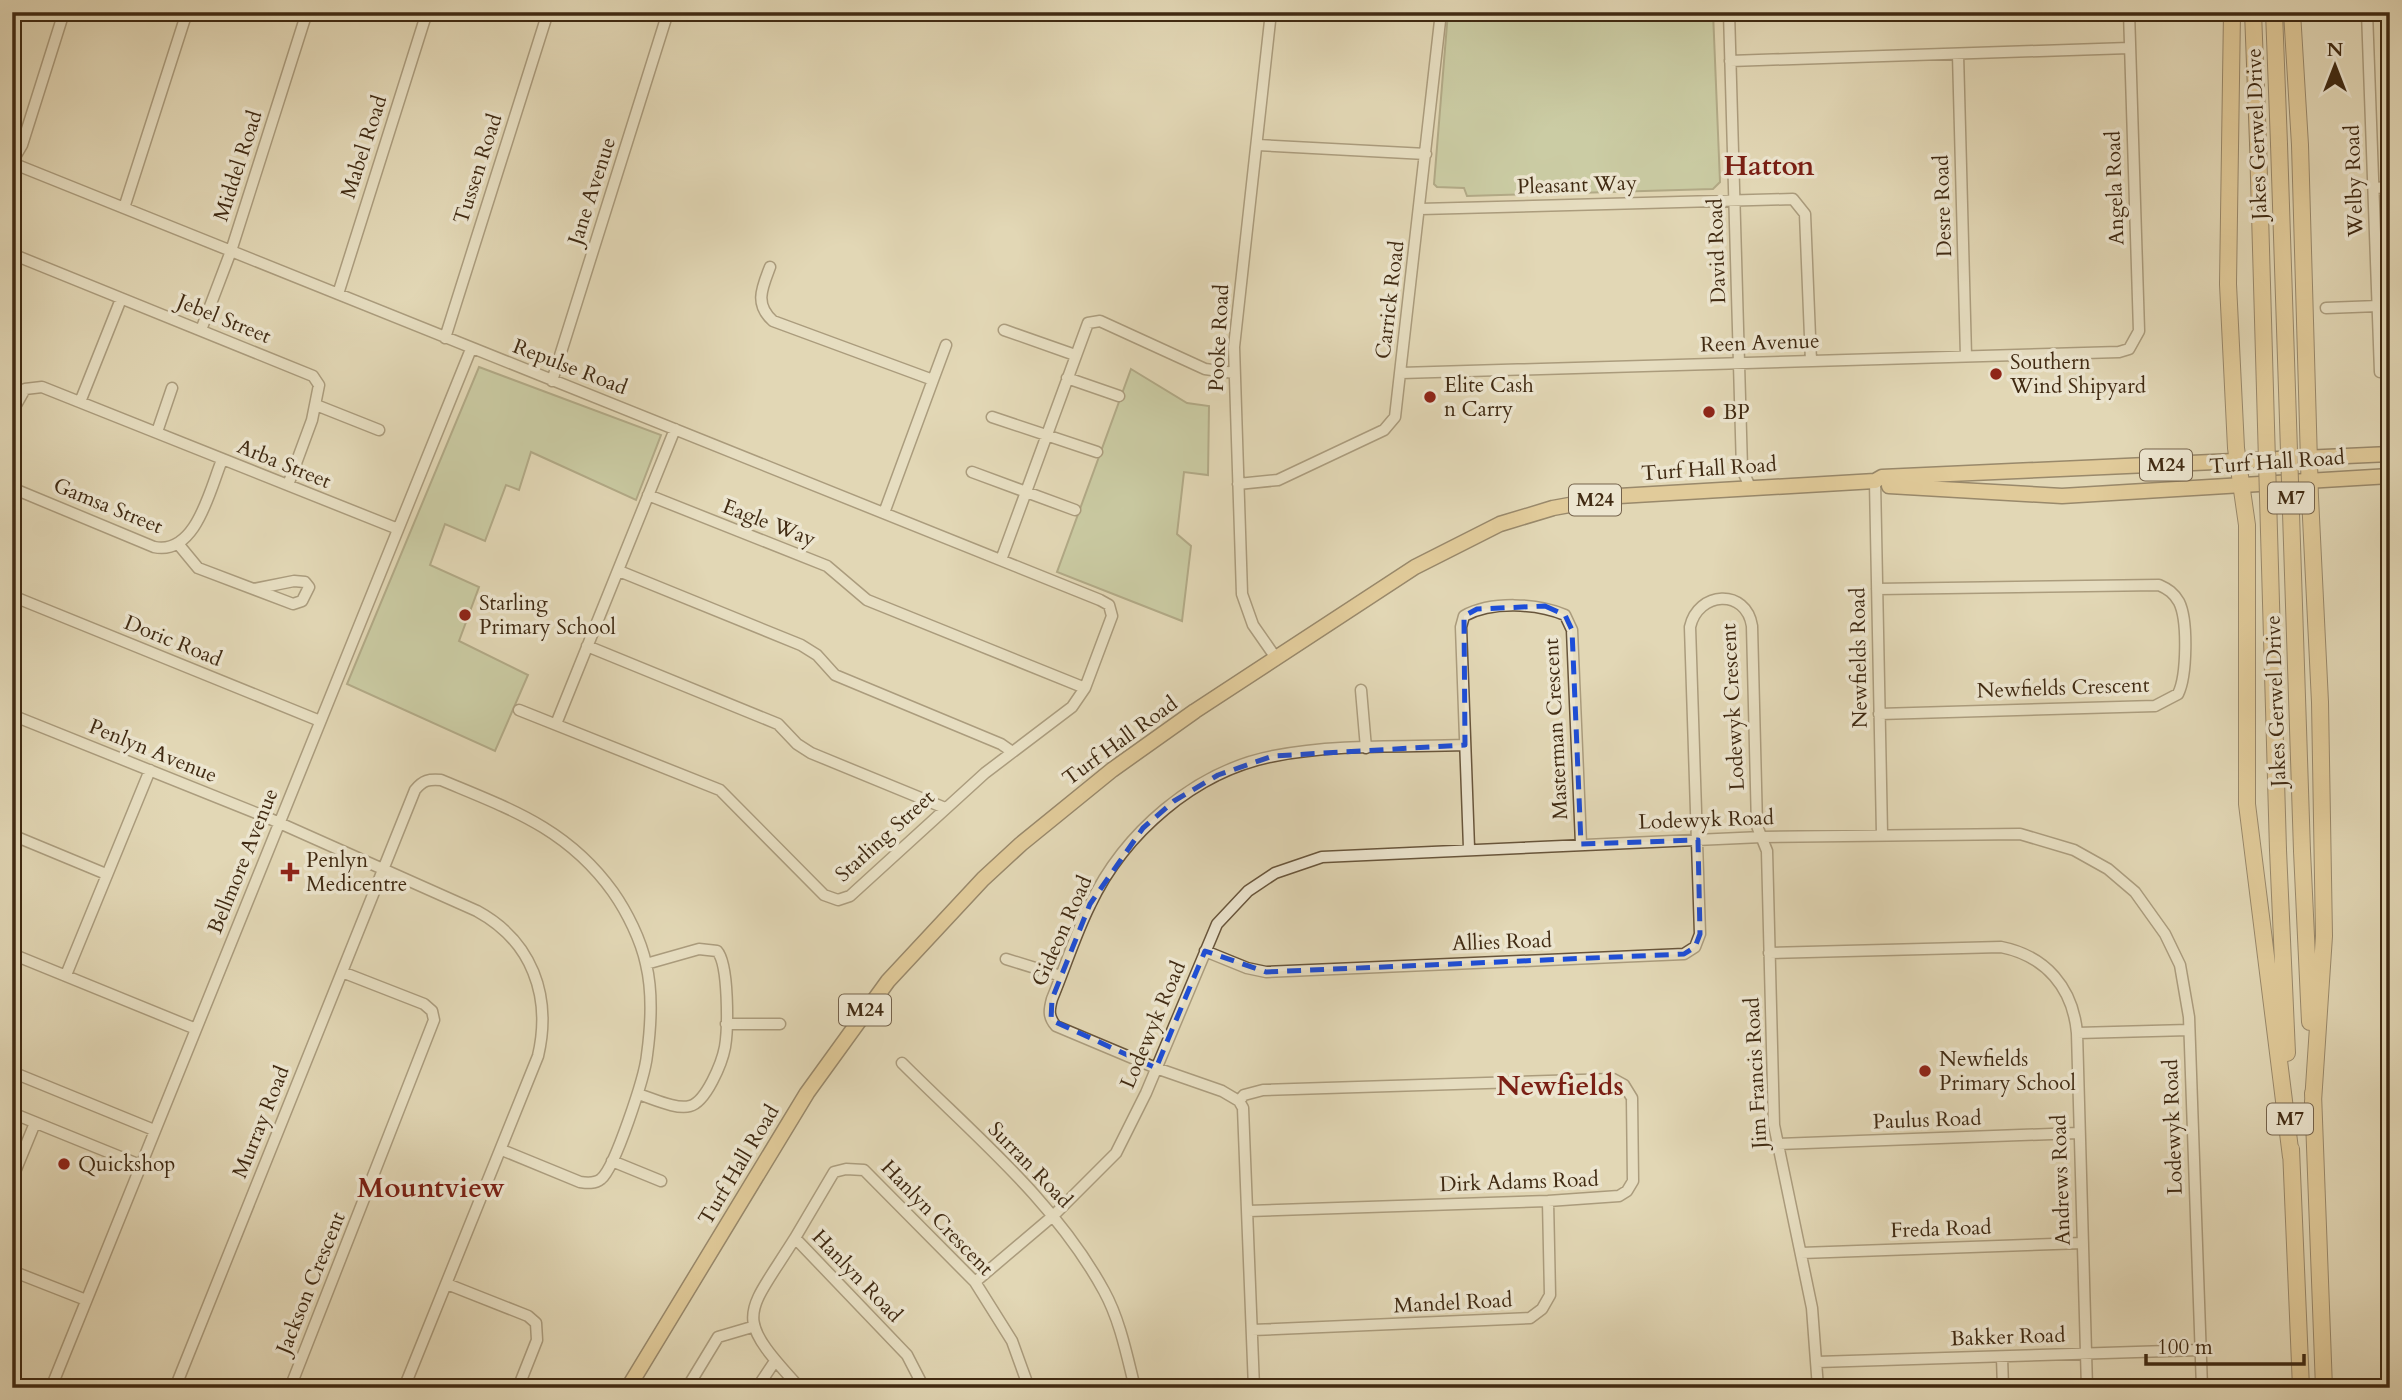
<svg xmlns="http://www.w3.org/2000/svg" width="2402" height="1400" font-family="Cardo,serif">
	<style>
		.green { fill: #b0bf90; stroke: #787451; stroke-width: 2 }
		.lines { fill: none; stroke-linecap: round; stroke-linejoin: round }
		.minor-casing { stroke: #68553b; stroke-width: 13 }
		.major-casing { stroke: #402a12; stroke-width: 17 }
		.highway-casing { stroke: #402a12; stroke-width: 18 }
		.minor { stroke: #ece5cf; stroke-width: 10 }
		.major { stroke: #e1bc7a; stroke-width: 14 }
		.highway { stroke: #e1bc7a; stroke-width: 16 }
		.highway-bridge-casing { stroke: #402a12; stroke-width: 18; stroke-linecap: butt }
		.highway-bridge { stroke: #e1bc7a; stroke-width: 16 }
		.marked { fill: none; stroke: #1d4ed8; stroke-width: 5; stroke-dasharray: 14 9; stroke-linejoin: round }
		.poi-dot { fill: #8f2418; stroke: #ece5cf; stroke-width: 2.5 }
		.labels { text-anchor: middle; dominant-baseline: central; stroke-width: 7; stroke-linejoin: round; paint-order: stroke }
		.shield { fill: #ece5cf; stroke: #74624b; stroke-width: 2 }
		.shield-label { font-size: 19px; font-weight: bold; fill: #402a12 }
		.street-label { font-size: 21px; fill: #402a12; stroke: #ece5cf }
		.poi-label { font-size: 21px; fill: #402a12; stroke: #ece5cf; text-anchor: start }
		.district-label { font-size: 28px; font-weight: bold; fill: #7a1f14; stroke: #ece5cf }
	</style>
	<rect width="100%" height="100%" fill="#e2d7b5"/>
	<filter id="stains"><feTurbulence type="fractalNoise" baseFrequency=".00286" numOctaves="4"/><feColorMatrix values="0 0 0 0 .2 0 0 0 0 .09 0 0 0 0 .02 0 0 0 .5 -.17"/></filter>
	<radialGradient id="worn" r=".72"><stop offset=".6" stop-color="#630" stop-opacity="0"/><stop offset="1" stop-color="#630" stop-opacity=".3"/></radialGradient>
	<path class="green" d="M1448,12h265l7,170 -7,7 -246,7 -3,-8 -27,-1 -3,-3z
		M479,367l182,68 -25,65 -105,-48 -12,38 -13,-5 -21,56 -40,-17 -15,41 49,22 -20,54 69,34 -33,76 -148,-67z
		M1131,369l56,34 22,3 -1,69 -24,-3 -7,62 14,12 -9,75 -125,-49z"/>
	<g class="lines">
		<defs>
			<path id="minor" d="M1271,12l-37,335 8,247 11,31 23,33
				M1729,12l13,457 8,18
				M2367,12l13,360
				M1958,54l8,302
				M1730,61l399,-13
				M1258,145l168,9
				M12,162l10,-17 42,-133
				M12,163l1088,437 9,5 3,11 -27,72 -13,19 -87,66 -135,123 -12,4 -14,-5 -104,-105 -201,-80
				M2374,188l16,-1
				M124,208l63,-196
				M1420,209l373,-10 12,15 6,147
				M12,254l301,122 6,9 -7,35 -24,65
				M770,267c-8,21 -16,37 3,54l160,59 -49,133
				M338,294l89,-282
				M2326,308l52,-2
				M201,330l30,-79 76,-239
				M1004,330l71,25
				M445,338l103,-326
				M1401,373l718,-21 10,-3 10,-18 -10,-319
				M1067,378l52,18
				M933,380l13,-35
				M552,381l116,-369
				M80,402l41,-103
				M316,405l63,25
				M12,412l13,-23 17,-2 356,142
				M992,417l105,35
				M157,432l15,-44
				M972,472l103,38
				M1875,481l7,353
				M1238,484l40,-4 106,-50 11,-13 46,-405
				M12,488l142,59c42,9 56,-58 68,-87
				M648,495l179,71 40,34 218,88
				M179,545l19,23 95,36 9,-3 7,-14 -4,-5 -11,-1 -40,8
				M1001,560l87,-237 12,-2 105,48 29,4
				M619,571l182,74 16,10 18,20 166,69 10,7
				M1877,589l282,-4c9,4 15,8 20,17 9,18 8,74 -1,92l-23,12 -276,8
				M12,596l308,125
				M587,646l191,78 19,20 14,9 134,55
				M1361,690l5,58
				M12,715l254,102 211,94c55,30 75,85 61,145l-134,332
				M556,724l119,-295
				M12,835l94,39
				M1469,848l-8,-221 3,-11c27,-15 73,-13 101,-1l7,15 9,214
				M1205,951l42,17 19,4 418,-18 11,-7 5,-13 -10,-307c8,-36 56,-39 62,-1l5,200 10,25 7,274 38,183 6,80
				M1769,953l232,-6c45,9 72,41 76,86l10,355
				M12,954l184,75
				M1006,959l55,17
				M66,975l84,-205
				M726,1024h54
				M2077,1033l112,-3
				M902,1063c72,72 153,138 202,228 16,29 23,65 31,97
				M12,1072l142,58
				M638,1094c14,4 38,16 52,12 16,-4 32,-43 35,-59 3,-18 4,-83 -8,-96l-18,-2 -53,15
				M1239,1101l5,-6 19,-5 350,-11 11,6 8,13 1,83 -6,10 -8,5 -71,5 -300,10
				M12,1113l128,52
				M1778,1144l300,-11
				M612,1161l49,20
				M12,1179l23,-56
				M795,1238l39,-66 12,-3 18,1 111,112 37,59 17,47
				M1801,1253l282,-10
				M12,1271l74,29
				M975,1282l79,-67 62,-62 30,-60 71,-169 31,-33 27,-18 47,-16 440,-20 258,-3 54,16 34,19 27,23 30,42 15,31 9,52 13,371
				M447,1284l81,32 8,7 1,17 -19,48
				M1252,1330l278,-12 12,-9 8,-14 -2,-94
				M2002,1357l1,31
				M1817,1362l383,-12
				M51,1388l420,-1039
				M175,1388l240,-598c8,-10 14,-11 26,-10 69,29 126,48 172,112 14,20 28,48 33,72 7,29 5,62 1,91 -2,21 -32,113 -46,124 -6,5 -14,4 -21,3l-78,-32
				M290,1388l144,-368 -2,-9 -8,-7 -82,-32
				M687,1388l31,-51 34,-10
				M757,1388l18,-27
				M800,1388c-68,-74 -55,-70 -5,-150l112,117 17,33
				M1254,1388l-11,-280 -4,-7 -17,-10 -66,-23 -100,-42c-8,-9 -7,-16 -4,-27 13,-31 23,-64 38,-94 34,-72 105,-134 184,-149 61,-12 128,-9 191,-11"/>
			<path id="major" d="M1889,486l173,10 328,-20
				M628,1388l179,-295 81,-112 95,-102 38,-35 91,-74 83,-59 220,-144 85,-43 53,-16 66,-12 256,-15 7,-4 508,-23"/>
			<path id="highway" d="M2232,12l-4,272 8,164 11,77v279l44,353
				M2253,12l5,131
				M2274,12l5,132
				M2292,12l8,133 10,352 10,205 4,234 -11,166
				M2278,850l9,203
				M2302,851l8,171
				M2313,1093l11,295
				M2291,1149l10,239"/>
		</defs>
		<use href="#minor" class="minor-casing"/>
		<use href="#major" class="major-casing"/>
		<use href="#highway" class="highway-casing"/>
		<use href="#minor" class="minor"/>
		<use href="#major" class="major"/>
		<use href="#highway" class="highway"/>
		<defs>
			<path id="highway-bridge" d="M2258,143l20,707
				M2279,144l23,707"/>
		</defs>
		<use href="#highway-bridge" class="highway-bridge-casing"/>
		<use href="#highway-bridge" class="highway-bridge"/>
	</g>
	<path d="M0 0H2402V1400H0ZM1545,606l20,9 7,15 9,214 117,-4 2,94 -5,13 -11,7 -418,18 -61,-21 -49,117 -105,-48 1,-21 38,-95 53,-76 31,-27 44,-26 55,-19 192,-11 -1,-129 13,-7z" fill="#e2d7b5" fill-opacity=".55" fill-rule="evenodd"/>
	<path class="marked" d="M1545,606l20,9 7,15 9,214 117,-4 2,94 -5,13 -11,7 -418,18 -61,-21 -49,117 -105,-48 1,-21 38,-95 53,-76 31,-27 44,-26 55,-19 192,-11 -1,-129 13,-7z"/>
	<g class="poi-dot">
		<circle cx="1996" cy="374" r="7"/>
		<circle cx="1430" cy="397" r="7"/>
		<circle cx="1709" cy="412" r="7"/>
		<circle cx="465" cy="615" r="7"/>
		<path d="M286.5 861.5h7v7h7v7h-7v7h-7v-7h-7v-7h7z"/>
		<circle cx="1925" cy="1071" r="7"/>
		<circle cx="64" cy="1164" r="7"/>
	</g>
	<g class="labels">
		<g class="shield">
			<rect x="2140" y="449.5" width="52" height="31" rx="5"/>
			<rect x="2268" y="482.5" width="46" height="31" rx="5"/>
			<rect x="1569" y="484.5" width="52" height="31" rx="5"/>
			<rect x="839" y="994.5" width="52" height="31" rx="5"/>
			<rect x="2267" y="1103.5" width="46" height="31" rx="5"/>
		</g>
		<g class="shield-label">
			<text x="2166" y="465">M24</text>
			<text x="2291" y="498">M7</text>
			<text x="1595" y="500">M24</text>
			<text x="865" y="1010">M24</text>
			<text x="2290" y="1119">M7</text>
		</g>
		<g class="street-label">
			<text transform="translate(2257 134) rotate(-92)">Jakes Gerwel Drive</text>
			<text transform="translate(364 147) rotate(-72)">Mabel Road</text>
			<text transform="translate(238 166) rotate(-72)">Middel Road</text>
			<text transform="translate(478 169) rotate(-72)">Tussen Road</text>
			<text transform="translate(2354 181) rotate(-92)">Welby Road</text>
			<text transform="translate(1577 185) rotate(-2)">Pleasant Way</text>
			<text transform="translate(2115 188) rotate(-92)">Angela Road</text>
			<text transform="translate(592 191) rotate(-72)">Jane Avenue</text>
			<text transform="translate(1943 206) rotate(-92)">Desre Road</text>
			<text transform="translate(1717 251) rotate(-92)">David Road</text>
			<text transform="translate(1390 300) rotate(-83)">Carrick Road</text>
			<text transform="translate(224 319) rotate(22)">Jebel Street</text>
			<text transform="translate(1219 338) rotate(-87)">Pooke Road</text>
			<text transform="translate(1760 343) rotate(-2)">Reen Avenue</text>
			<text transform="translate(570 367) rotate(21)">Repulse Road</text>
			<text transform="translate(2277 462) rotate(-4)">Turf Hall Road</text>
			<text transform="translate(284 464) rotate(22)">Arba Street</text>
			<text transform="translate(1709 469) rotate(-4)">Turf Hall Road</text>
			<text transform="translate(108 506) rotate(22)">Gamsa Street</text>
			<text transform="translate(769 523) rotate(21)">Eagle Way</text>
			<text transform="translate(173 641) rotate(22)">Doric Road</text>
			<text transform="translate(1859 658) rotate(-91)">Newfields Road</text>
			<text transform="translate(2063 688) rotate(-2)">Newfields Crescent</text>
			<text transform="translate(2276 701) rotate(-92)">Jakes Gerwel Drive</text>
			<text transform="translate(1733 707) rotate(-93)">Lodewyk Crescent</text>
			<text transform="translate(1556 729) rotate(-93)">Masterman Crescent</text>
			<text transform="translate(1120 741) rotate(-36)">Turf Hall Road</text>
			<text transform="translate(153 751) rotate(22)">Penlyn Avenue</text>
			<text transform="translate(1706 820) rotate(-2)">Lodewyk Road</text>
			<text transform="translate(885 836) rotate(-42)">Starling Street</text>
			<text transform="translate(243 861) rotate(-68)">Bellmore Avenue</text>
			<text transform="translate(1062 931) rotate(-66)">Gideon Road</text>
			<text transform="translate(1502 942) rotate(-2)">Allies Road</text>
			<text transform="translate(1153 1025) rotate(-67)">Lodewyk Road</text>
			<text transform="translate(1756 1073) rotate(-93)">Jim Francis Road</text>
			<text transform="translate(1927 1120) rotate(-2)">Paulus Road</text>
			<text transform="translate(261 1122) rotate(-68)">Murray Road</text>
			<text transform="translate(2173 1127) rotate(-92)">Lodewyk Road</text>
			<text transform="translate(739 1165) rotate(-59)">Turf Hall Road</text>
			<text transform="translate(1030 1165) rotate(46)">Surran Road</text>
			<text transform="translate(2061 1180) rotate(-92)">Andrews Road</text>
			<text transform="translate(1519 1182) rotate(-2)">Dirk Adams Road</text>
			<text transform="translate(937 1218) rotate(46)">Hanlyn Crescent</text>
			<text transform="translate(1941 1229) rotate(-2)">Freda Road</text>
			<text transform="translate(857 1276) rotate(46)">Hanlyn Road</text>
			<text transform="translate(311 1283) rotate(-68)">Jackson Crescent</text>
			<text transform="translate(1453 1303) rotate(-3)">Mandel Road</text>
			<text transform="translate(2008 1337) rotate(-2)">Bakker Road</text>
		</g>
		<g class="poi-label">
			<text x="2010" y="362">Southern<tspan x="2010" dy="24">Wind Shipyard</tspan></text>
			<text x="1444" y="385">Elite Cash<tspan x="1444" dy="24">n Carry</tspan></text>
			<text x="1723" y="412">BP</text>
			<text x="479" y="603">Starling<tspan x="479" dy="24">Primary School</tspan></text>
			<text x="306" y="860">Penlyn<tspan x="306" dy="24">Medicentre</tspan></text>
			<text x="1939" y="1059">Newfields<tspan x="1939" dy="24">Primary School</tspan></text>
			<text x="78" y="1164">Quickshop</text>
		</g>
		<g class="district-label">
			<text x="1769" y="166">Hatton</text>
			<text x="1560" y="1086">Newfields</text>
			<text x="431" y="1188">Mountview</text>
		</g>
	</g>
	<rect width="2402" height="1400" fill="none" stroke="#e2d7b5" stroke-width="42"/>
	<rect x="14" y="14" width="2374" height="1372" fill="none" stroke="#402a12" stroke-width="3.5"/>
	<rect x="21" y="21" width="2360" height="1358" fill="none" stroke="#402a12" stroke-width="2"/>
	<g transform="translate(2335 66)" stroke="#ece5cf" stroke-width="5" paint-order="stroke">
	<path d="M0-5L12 26L0 18L-12 26Z" fill="#402a12"/>
	<text y="-10" font-size="19" font-weight="bold" text-anchor="middle" fill="#402a12">N</text>
	</g>
	<path d="M2146 1354v10h158v-10" fill="none" stroke="#402a12" stroke-width="3.5"/>
	<text x="2157" y="1354" font-size="21" fill="#402a12" stroke="#ece5cf" stroke-width="5" paint-order="stroke">100 m</text>
	<rect width="100%" height="100%" filter="url(#stains)"/>
	<rect width="100%" height="100%" fill="url(#worn)"/>
</svg>
